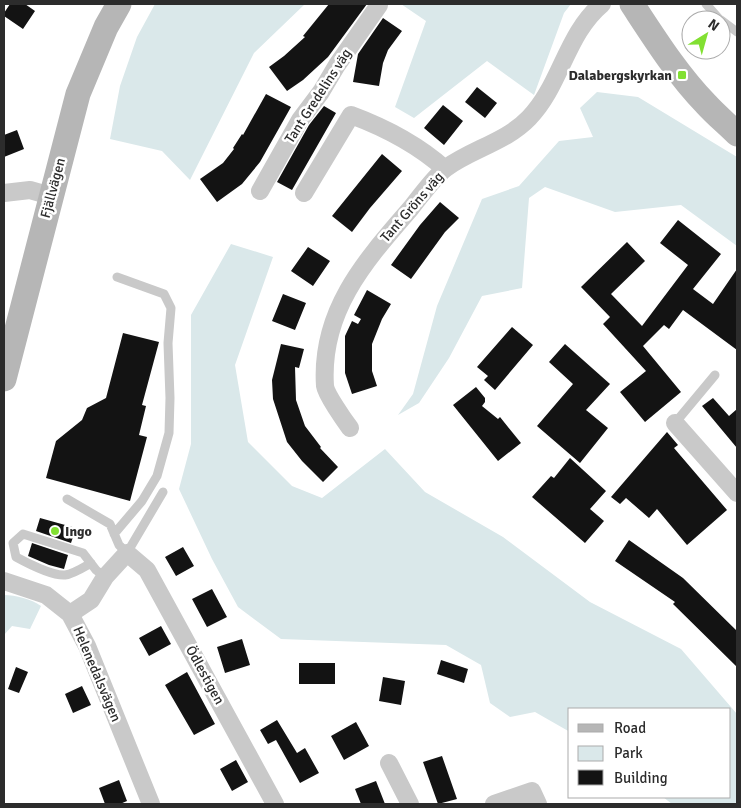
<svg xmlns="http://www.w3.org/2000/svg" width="741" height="808" font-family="Signika,sans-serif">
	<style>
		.green { fill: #dae8ea }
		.building { fill: #131313 }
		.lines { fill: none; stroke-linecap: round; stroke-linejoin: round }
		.lane { stroke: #c9c9c9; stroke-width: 9 }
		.street { stroke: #c9c9c9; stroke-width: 18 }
		.secondary { stroke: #b6b6b6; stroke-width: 25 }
		.poi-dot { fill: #82e032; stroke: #fff; stroke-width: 2 }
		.labels { text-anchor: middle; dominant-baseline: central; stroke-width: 5; stroke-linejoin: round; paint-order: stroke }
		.poi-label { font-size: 14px; font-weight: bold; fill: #2c2c2c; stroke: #fff; text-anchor: end }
		.street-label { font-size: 14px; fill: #2c2c2c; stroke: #fff }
	</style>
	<rect width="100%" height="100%" fill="#fff"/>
	<path class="green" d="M155,4h150l-51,49 -64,127 -28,-29 -52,-12 10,-53 17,-49z
		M401,4h170l-7,9 -30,82 -47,-34 -73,57 -19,-11 31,-86z
		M597,92l41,5 99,60v89l-56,-41 -66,7 -70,-25 -16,11 -7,90 -40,8 -33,62 -30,45 -21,12 15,-21 24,-88 45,-107 37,-13 40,-45 34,-4 -13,-29z
		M231,244l42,13 -38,108 13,77 44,44 30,12 63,-49 40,43 78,45 87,65 91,47 56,65v90h-65l-9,-7h67v-88h-160v23l-35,-20 -25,5 -20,-14 -9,-38 -35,-20 -165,-6 -43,-32 -26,-48 -33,-70 12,-45v-129z
		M4,595c12,0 27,4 37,11l-11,23 -18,-3 -8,9z"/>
	<path class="building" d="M10,4h15l10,7 -12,18 -19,-13v-3z
		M329,4h38l-39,53 -25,23 -16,11 -18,-24 15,-11 21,-19 -2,-1z
		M383,18l19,13 -14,19 -5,13 -4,23 -26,-4 5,-28z
		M477,87l20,16 -12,15 -20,-16z
		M266,94l25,13 -31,55 -18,22 -25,18 -17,-23 23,-16 11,-14 -1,-1 9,-14 1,1z
		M443,105l20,16 -19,24 -20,-17z
		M324,106l12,7 -44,77 -15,-8 32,-57z
		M17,130l7,19 -20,8v-22z
		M382,154l20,17 -32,37 -18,24 -20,-16z
		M440,202l19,16 -14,14 -34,47 -20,-14 29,-40z
		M678,220l43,34 -28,35 20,15 24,-35v81l-54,-40 -14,19 -5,-4 -21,21 38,46 -36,30 -25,-30 26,-21 -43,-47 7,-7 -29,-30 46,-45 18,19 -34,33 31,32 46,-61 -28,-22z
		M308,247l22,14 -17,25 -22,-15z
		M367,290l24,14 -9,15 -10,25v27l5,15 -25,8 -7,-21v-37l7,-15 6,3 3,-5 -7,-4z
		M283,294l23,9 -11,27 -23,-9z
		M512,327l21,18 -38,45 -11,-10 4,-4 -11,-9z
		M123,333l36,9 -17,63 4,1 -7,29 8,2 -17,64 -84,-23 10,-37 26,-21 5,-12 19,-10z
		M281,344l23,5 -5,19 -4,-1 1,33 9,26 16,21 -1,1 18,19 -15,15 -21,-21 -15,-19 -14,-43 -1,-19z
		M565,344l45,40 -24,26 22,18 -28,35 -43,-37 36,-42 -24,-22z
		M476,387l9,11v4l-3,4 16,13 2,-2 21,26 -23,18 -45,-56z
		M713,398l16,18 8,-7v39l-35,-42z
		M667,432l11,13 -4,3 53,62 -40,35 -30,-36 -8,9 -23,-20 -6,6 -9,-7z
		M570,458l36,33 -16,18 14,12 -19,22 -53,-46 19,-21 3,2z
		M40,518l36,10 -5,15 -35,-12z
		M629,540l54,38 54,53v36l-64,-63 2,-2 -60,-41z
		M32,543l36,12 -4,14 -15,-4 -21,-9z
		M183,547l11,19 -18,10 -11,-19z
		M212,589l15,28 -20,10 -15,-28z
		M161,626l10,18 -22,12 -10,-18z
		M242,639l8,26 -25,8 -8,-26z
		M441,660l27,9 -4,14 -27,-9z
		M299,663h36v21h-36z
		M16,667l12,5 -9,21 -11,-4z
		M187,672l28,52 -21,11 -29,-50z
		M383,677l22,4 -4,24 -22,-4z
		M82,686l9,19 -18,8 -8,-19z
		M277,720l20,33 8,-5 14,25 -19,10 -24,-43 -8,4 -8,-14z
		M356,722l13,24 -25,14 -13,-24z
		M442,756l15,43 -19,5 -15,-42z
		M236,760l12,22 -16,9 -12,-22z
		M119,780l8,21 -7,3h-15l-6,-16z
		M376,781l9,23h-24l-6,-15z"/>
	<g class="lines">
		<path class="lane" d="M706,4l14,16
			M721,20l16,12
			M675,423l40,-48
			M67,499l43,25 9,21 8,8 36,-61
			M114,534l28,-33 15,-25 12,-43 1,-35 -2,-55 3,-35 -7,-14 -47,-17
			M91,563c-7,4 -18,11 -26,12 -12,1 -38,-12 -49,-18l-3,-14 10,-9 60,19 13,17 9,7"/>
		<path class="street" d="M260,191l40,-71 21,-28 16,-27 42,-60
			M4,193l26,-3 21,6
			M304,193l47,-78c35,13 66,29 94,54
			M675,423l62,70
			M350,428c-6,-8 -24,-34 -25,-42 -5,-75 40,-125 86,-178 9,-11 23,-31 35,-40 26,-19 60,-26 83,-50 32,-33 37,-84 73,-114
			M4,581l42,14 24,19 17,32 64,158
			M70,614l21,-14 14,-23 22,-24 20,17 128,234
			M389,763l21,41
			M494,804l38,-13 6,13"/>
		<path class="secondary" d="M632,4c23,35 45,70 74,100 10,11 21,20 31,30
			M4,379l74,-285 28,-67 13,-23"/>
	</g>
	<g class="poi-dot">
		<rect x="677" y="70" width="10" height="10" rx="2.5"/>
		<circle cx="55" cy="531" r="5"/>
	</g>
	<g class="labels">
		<g class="poi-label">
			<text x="672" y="75">Dalabergskyrkan</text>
			<text x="65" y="531" text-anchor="start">Ingo</text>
		</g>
		<g class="street-label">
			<text transform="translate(318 96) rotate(-57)">Tant Gredelins väg</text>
			<text transform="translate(53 188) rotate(-75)">Fjällvägen</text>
			<text transform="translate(412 207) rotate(-49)">Tant Gröns väg</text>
			<text transform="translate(97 674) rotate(67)">Helenedalsvägen</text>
			<text transform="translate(205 675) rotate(61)">Ödlestigen</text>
		</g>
	</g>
	<rect width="741" height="808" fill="none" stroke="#2c2c2c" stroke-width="10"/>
	<rect x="568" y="708" width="162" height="90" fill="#ffffff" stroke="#ababab"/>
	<rect x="578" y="724" width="25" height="8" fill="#b6b6b6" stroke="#ababab"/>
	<text x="614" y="733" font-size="15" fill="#2c2c2c">Road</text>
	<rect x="578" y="746" width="25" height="15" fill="#dae8ea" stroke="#ababab"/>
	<text x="614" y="758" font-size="15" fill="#2c2c2c">Park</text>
	<rect x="578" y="770" width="25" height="15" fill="#131313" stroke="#ababab"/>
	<text x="614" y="783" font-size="15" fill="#2c2c2c">Building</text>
	<g transform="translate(706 35) rotate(37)"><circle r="24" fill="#ffffff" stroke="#ababab"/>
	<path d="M0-4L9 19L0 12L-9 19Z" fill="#82e032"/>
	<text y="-8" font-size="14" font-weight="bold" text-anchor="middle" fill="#2c2c2c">N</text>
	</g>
</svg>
